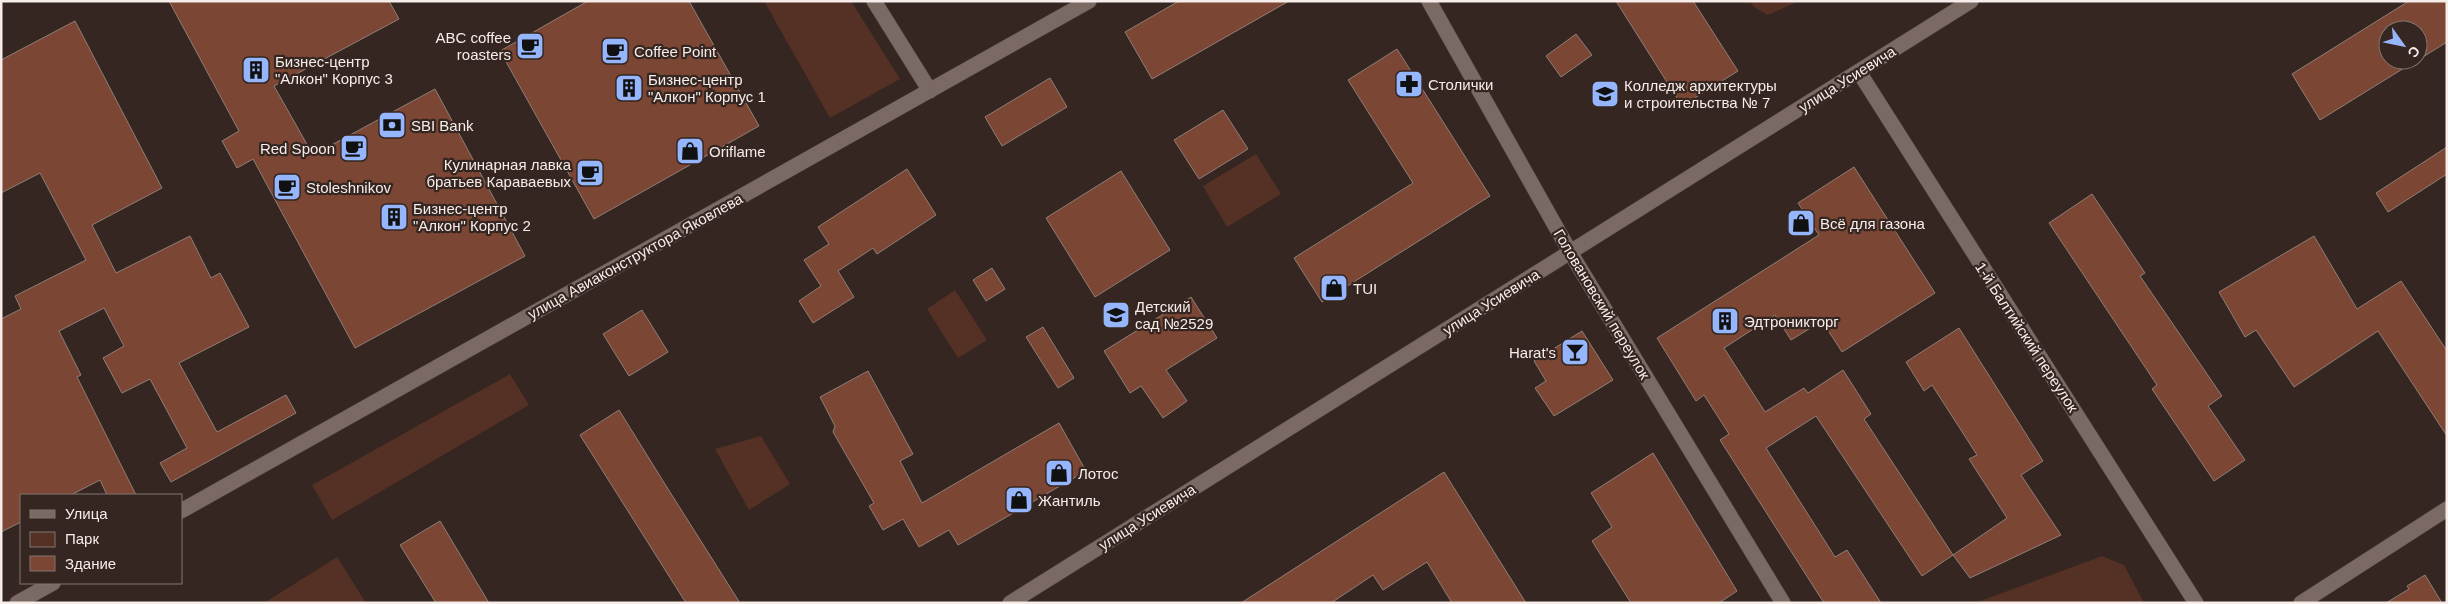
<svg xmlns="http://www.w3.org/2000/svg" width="2448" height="604" font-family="Helvetica,sans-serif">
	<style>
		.green { fill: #543124 }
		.building { fill: #7b4633; stroke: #907e78 }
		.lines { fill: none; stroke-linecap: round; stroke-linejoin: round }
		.street-casing { stroke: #504440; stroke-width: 16 }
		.secondary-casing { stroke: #504440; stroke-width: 16 }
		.street { stroke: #7b6a64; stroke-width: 15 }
		.secondary { stroke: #7b6a64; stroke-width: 15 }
		.labels { text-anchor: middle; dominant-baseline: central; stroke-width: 4.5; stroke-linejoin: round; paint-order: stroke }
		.poi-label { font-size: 15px; fill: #f6ece9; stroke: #352621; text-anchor: start }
		.street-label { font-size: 15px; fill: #f6ece9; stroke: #352621 }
	</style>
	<rect width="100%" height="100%" fill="#352621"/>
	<path class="green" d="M764,1h87l49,78 -70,39z
		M1750,1h49l-31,14 -14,-8z
		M1256,154l25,40 -54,33 -24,-41z
		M955,290l32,50 -29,18 -31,-49z
		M510,374l19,31 -197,115 -20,-35z
		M761,436l29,48 -41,26 -34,-61z
		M2102,556l22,9 20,38h-169z
		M337,557l29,46h-102z"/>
	<path class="building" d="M169,1h220l10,18 -125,67 39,69 122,-66 90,167 -170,92 -102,-189 -16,9 -15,-27 17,-10z
		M588,1h101l70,125 -165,93 -94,-168z
		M1179,1h110l-137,78 -27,-47z
		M1616,1h77l45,70 -56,35z
		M2409,1h38v41l-29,18v-30h-30v30h29l-97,60 -28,-46z
		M75,21l87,167 -70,37 24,48 74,-37 21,42 9,-5 29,54 -70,36 38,69 69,-37 10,18 -125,69 -11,-19 27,-15 -37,-69 -28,14 -19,-35 21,-12 -20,-38 -45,23 22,44 -4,2 59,118h-29l-7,-15 -29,15h-50v27l-20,10v-213l20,-10 -6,-13 71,-36 -46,-87 -39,20v-133z
		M1576,34l16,21 -31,22 -15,-21z
		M1397,49l93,147 -168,106 -28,-44 119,-75 -65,-103z
		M1050,78l17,29 -65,39 -17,-29z
		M1223,110l25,39 -49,30 -25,-39z
		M2447,147v27l-59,38 -12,-19z
		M1854,167l81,126 -93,59 -20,-31 -31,19 -16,-25 -51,33 41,64 39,-24 4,5 35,-23 28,44 -7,5 89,136 -31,21 -106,-160 -50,32 69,109 12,-7 34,53h-57l-104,-163 9,-6 -25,-39 -8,6 -39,-63 162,-103 -21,-32z
		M907,169l29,46 -59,39 -4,-6 -35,23 16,26 -41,26 -14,-22 22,-15 -17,-26 25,-16 -11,-17z
		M1121,171l49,79 -75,47 -49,-79z
		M2092,194l53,79 -5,3 82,120 -14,10 37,54 -31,21 -62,-92 5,-4 -108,-162z
		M2314,236l43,73 44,-28 46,70v85l-69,-105 -84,56 -38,-57 -11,7 -26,-45z
		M992,268l13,21 -19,12 -13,-21z
		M1191,297l26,41 -51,32 21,31 -24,17 -22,-32 -11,7 -26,-42z
		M642,310l26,42 -39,24 -26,-42z
		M1043,327l31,51 -16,10 -32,-51z
		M1959,328l84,133 -22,14 40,60 -91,43 -17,-23 54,-37 -38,-59 8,-4 -45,-70 -8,6 -18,-29z
		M1582,331l31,49 -59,36 -19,-28 11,-7 -12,-20z
		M868,371l45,83 -13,7 22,42 137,-80 27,48 -128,74 -9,-15 -30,17 -16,-28 -20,11 -14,-24 5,-3 -41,-71 2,-6 -15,-29z
		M619,410l44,71 77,122h-54l-106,-168z
		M1653,453l84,138 -18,12h-88l-39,-62 20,-14 -21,-34z
		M1444,472l82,131h-74l-25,-41 -44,28 -10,-15 -42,28h-90z
		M440,521l49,82h-53l-36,-58z
		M2425,575l17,28h-56l23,-14 -2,-3z"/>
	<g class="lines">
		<defs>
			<path id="street" d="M874,1l56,90
				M1429,1l141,251 213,351
				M1859,72l337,531
				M181,511l908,-510
				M17,603l36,-20
				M2301,603l146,-94"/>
			<path id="secondary" d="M1010,603l961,-602"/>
		</defs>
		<use href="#street" class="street-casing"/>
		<use href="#secondary" class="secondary-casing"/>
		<use href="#street" class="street"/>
		<use href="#secondary" class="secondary"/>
	</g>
	<defs>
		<symbol id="cafe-square" viewBox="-11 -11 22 22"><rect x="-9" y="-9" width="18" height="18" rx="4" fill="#95b6fd" stroke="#352621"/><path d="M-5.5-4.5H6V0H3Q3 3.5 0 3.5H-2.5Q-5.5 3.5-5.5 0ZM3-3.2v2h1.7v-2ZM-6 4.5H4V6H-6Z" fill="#111"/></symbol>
		<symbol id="building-square" viewBox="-11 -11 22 22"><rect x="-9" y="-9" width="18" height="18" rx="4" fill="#95b6fd" stroke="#352621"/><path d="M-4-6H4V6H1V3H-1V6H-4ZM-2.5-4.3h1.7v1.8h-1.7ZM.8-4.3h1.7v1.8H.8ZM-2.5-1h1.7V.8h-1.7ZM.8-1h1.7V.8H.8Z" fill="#111"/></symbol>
		<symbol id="pharmacy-square" viewBox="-11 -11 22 22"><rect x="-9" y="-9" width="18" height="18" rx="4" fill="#95b6fd" stroke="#352621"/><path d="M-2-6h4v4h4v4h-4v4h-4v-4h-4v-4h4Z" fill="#111"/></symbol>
		<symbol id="university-square" viewBox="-11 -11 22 22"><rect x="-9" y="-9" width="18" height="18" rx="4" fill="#95b6fd" stroke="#352621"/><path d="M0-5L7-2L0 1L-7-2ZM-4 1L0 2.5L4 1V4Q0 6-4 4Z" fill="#111"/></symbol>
		<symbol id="bank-square" viewBox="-11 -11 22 22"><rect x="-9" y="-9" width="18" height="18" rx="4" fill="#95b6fd" stroke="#352621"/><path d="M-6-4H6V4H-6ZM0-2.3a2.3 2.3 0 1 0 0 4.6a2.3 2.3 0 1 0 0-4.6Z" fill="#111"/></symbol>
		<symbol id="shop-square" viewBox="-11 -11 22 22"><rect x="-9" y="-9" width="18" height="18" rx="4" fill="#95b6fd" stroke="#352621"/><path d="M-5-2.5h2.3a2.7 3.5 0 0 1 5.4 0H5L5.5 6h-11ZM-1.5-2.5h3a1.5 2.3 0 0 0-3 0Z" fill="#111"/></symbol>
		<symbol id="school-square" viewBox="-11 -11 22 22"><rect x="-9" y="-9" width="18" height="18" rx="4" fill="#95b6fd" stroke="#352621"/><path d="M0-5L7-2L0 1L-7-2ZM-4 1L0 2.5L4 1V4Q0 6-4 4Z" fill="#111"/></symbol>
		<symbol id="bar-square" viewBox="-11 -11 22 22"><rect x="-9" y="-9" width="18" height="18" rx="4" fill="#95b6fd" stroke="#352621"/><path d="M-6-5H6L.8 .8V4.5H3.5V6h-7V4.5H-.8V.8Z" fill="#111"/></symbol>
	</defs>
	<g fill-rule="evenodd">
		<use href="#cafe-square" x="514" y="30" width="32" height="32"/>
		<use href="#cafe-square" x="599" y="35" width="32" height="32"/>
		<use href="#building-square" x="240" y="54" width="32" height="32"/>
		<use href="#pharmacy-square" x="1393" y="68" width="32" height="32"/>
		<use href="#building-square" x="613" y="72" width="32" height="32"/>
		<use href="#university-square" x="1589" y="78" width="32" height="32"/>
		<use href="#bank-square" x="376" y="109" width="32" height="32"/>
		<use href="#cafe-square" x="338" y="132" width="32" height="32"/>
		<use href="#shop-square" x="674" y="135" width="32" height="32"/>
		<use href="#cafe-square" x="574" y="157" width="32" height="32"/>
		<use href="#cafe-square" x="271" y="171" width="32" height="32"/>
		<use href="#building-square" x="378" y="201" width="32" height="32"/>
		<use href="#shop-square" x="1785" y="207" width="32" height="32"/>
		<use href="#shop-square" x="1318" y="272" width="32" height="32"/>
		<use href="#school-square" x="1100" y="299" width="32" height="32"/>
		<use href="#building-square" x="1709" y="305" width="32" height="32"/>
		<use href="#bar-square" x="1559" y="336" width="32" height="32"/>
		<use href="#shop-square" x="1043" y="457" width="32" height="32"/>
		<use href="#shop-square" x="1003" y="484" width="32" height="32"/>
	</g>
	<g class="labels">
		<g class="poi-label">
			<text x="511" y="37" text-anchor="end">ABC coffee<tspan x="511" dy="17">roasters</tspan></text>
			<text x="634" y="51">Coffee Point</text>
			<text x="275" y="61">Бизнес-центр<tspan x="275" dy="17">"Алкон" Корпус 3</tspan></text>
			<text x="648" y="79">Бизнес-центр<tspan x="648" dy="17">"Алкон" Корпус 1</tspan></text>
			<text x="1428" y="84">Столички</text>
			<text x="1624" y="85">Колледж архитектуры<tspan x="1624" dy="17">и строительства № 7</tspan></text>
			<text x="411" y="125">SBI Bank</text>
			<text x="335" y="148" text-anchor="end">Red Spoon</text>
			<text x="709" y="151">Oriflame</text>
			<text x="571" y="164" text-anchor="end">Кулинарная лавка<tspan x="571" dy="17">братьев Караваевых</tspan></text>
			<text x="306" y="187">Stoleshnikov</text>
			<text x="413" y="208">Бизнес-центр<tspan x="413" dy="17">"Алкон" Корпус 2</tspan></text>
			<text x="1820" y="223">Всё для газона</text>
			<text x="1353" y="288">TUI</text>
			<text x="1135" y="306">Детский<tspan x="1135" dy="17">сад №2529</tspan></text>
			<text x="1744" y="321">Эдтроникторг</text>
			<text x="1556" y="352" text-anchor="end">Harat's</text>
			<text x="1078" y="473">Лотос</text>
			<text x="1038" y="500">Жантиль</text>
		</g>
		<g class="street-label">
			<text transform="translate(1847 79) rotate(-32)">улица Усиевича</text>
			<text transform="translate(635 256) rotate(-29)">улица Авиаконструктора Яковлева</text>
			<text transform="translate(1491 302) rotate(-32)">улица Усиевича</text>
			<text transform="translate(1602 304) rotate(59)">Головановский переулок</text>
			<text transform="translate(2027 337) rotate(57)">1-й Балтийский переулок</text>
			<text transform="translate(1147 517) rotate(-32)">улица Усиевича</text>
		</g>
	</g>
	<rect width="2448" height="604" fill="none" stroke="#f6ece9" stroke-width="5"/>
	<rect x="20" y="494" width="162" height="90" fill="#352621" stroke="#827571"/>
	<rect x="30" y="510" width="25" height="8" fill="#7b6a64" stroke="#827571"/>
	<text x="65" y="519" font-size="15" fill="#f6ece9">Улица</text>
	<rect x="30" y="532" width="25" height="15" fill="#543124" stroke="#827571"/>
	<text x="65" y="544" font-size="15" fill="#f6ece9">Парк</text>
	<rect x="30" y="556" width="25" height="15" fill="#7b4633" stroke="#827571"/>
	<text x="65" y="569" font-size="15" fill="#f6ece9">Здание</text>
	<g transform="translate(2403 45) rotate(123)"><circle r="24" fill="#352621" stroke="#827571"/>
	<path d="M0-4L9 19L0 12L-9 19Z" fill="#95b6fd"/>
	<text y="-8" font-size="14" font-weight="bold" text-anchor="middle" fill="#f6ece9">С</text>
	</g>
</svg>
